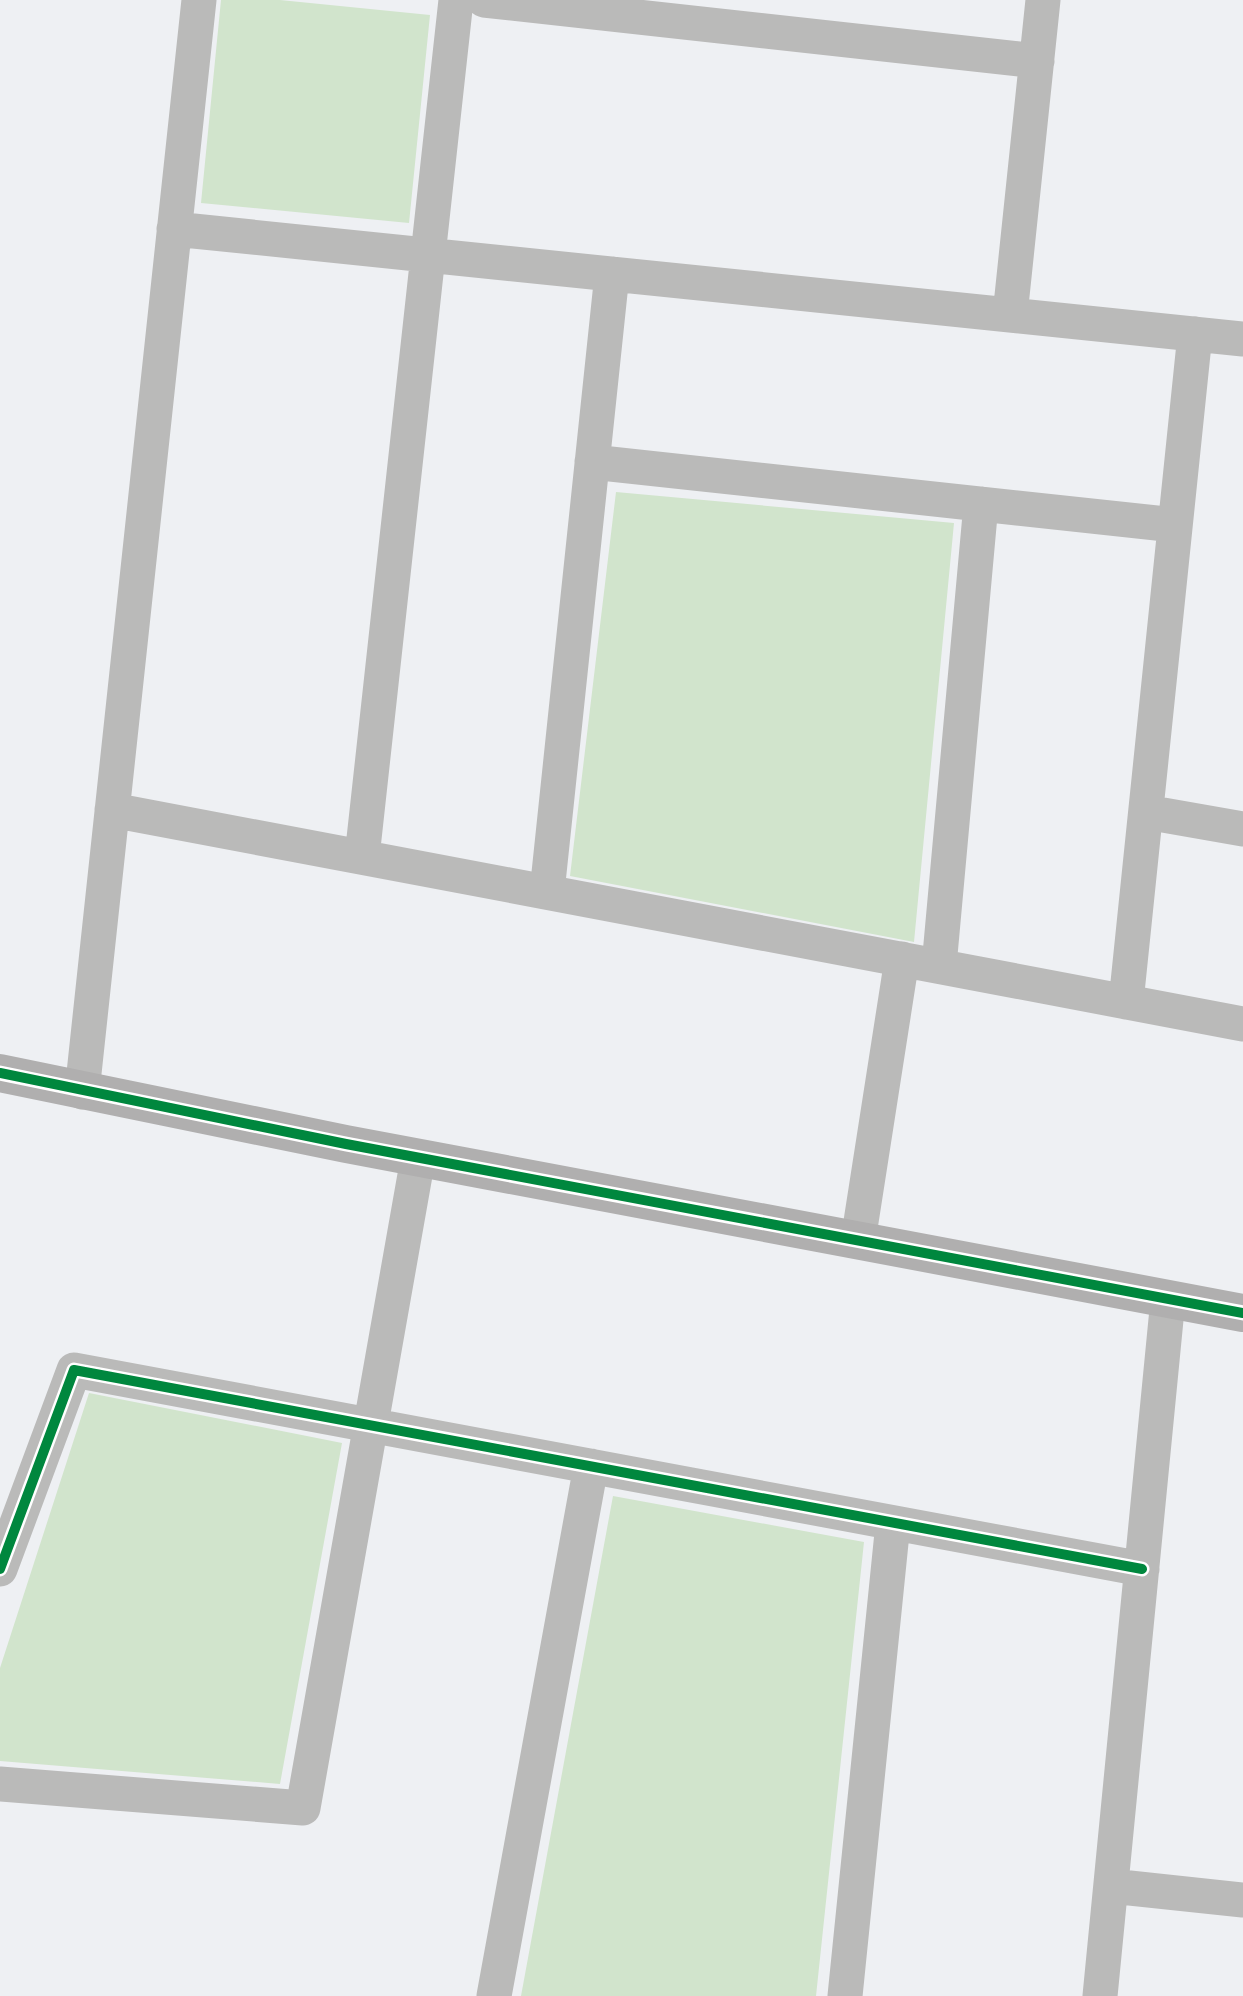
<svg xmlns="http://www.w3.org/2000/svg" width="1243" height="1996" font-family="Montserrat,sans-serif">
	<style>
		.green { fill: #d1e4cc }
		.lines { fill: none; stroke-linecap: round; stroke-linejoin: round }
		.street { stroke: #babab9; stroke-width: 35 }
		.secondary { stroke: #b0afaf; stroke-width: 38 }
		.cycleway-casing { stroke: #fff; stroke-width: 15 }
		.cycleway { stroke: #00873e; stroke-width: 10 }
	</style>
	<rect width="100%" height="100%" fill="#eef0f3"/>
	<path class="green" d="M221,0h59l150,15 -21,208 -208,-20z
		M616,492l338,31 -40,419 -344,-66z
		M89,1393l253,50 -62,341 -280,-23v-93z
		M613,1496l251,46 -48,454h-295z"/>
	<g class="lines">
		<path class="street" d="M484,0l553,61
			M174,229l1069,110
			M1010,315l33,-315
			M592,462l583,63
			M112,810l1131,214
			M1146,812l97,17
			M362,857l94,-857
			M547,892l65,-618
			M939,966l42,-462
			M1126,1002l69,-668
			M82,1092l117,-1092
			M858,1241l44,-282
			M0,1569l74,-199 1068,199
			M0,1784l303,24 115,-650
			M1111,1886l132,14
			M494,1996l97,-530
			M845,1996l48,-473
			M1100,1996l68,-697"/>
		<path class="secondary" d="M0,1073l346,71 897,169"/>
		<defs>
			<path id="cycleway" d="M0,1073l346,71 897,169
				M0,1569l74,-199 1068,199"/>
		</defs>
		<use href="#cycleway" class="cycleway-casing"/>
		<use href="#cycleway" class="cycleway"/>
	</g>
</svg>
